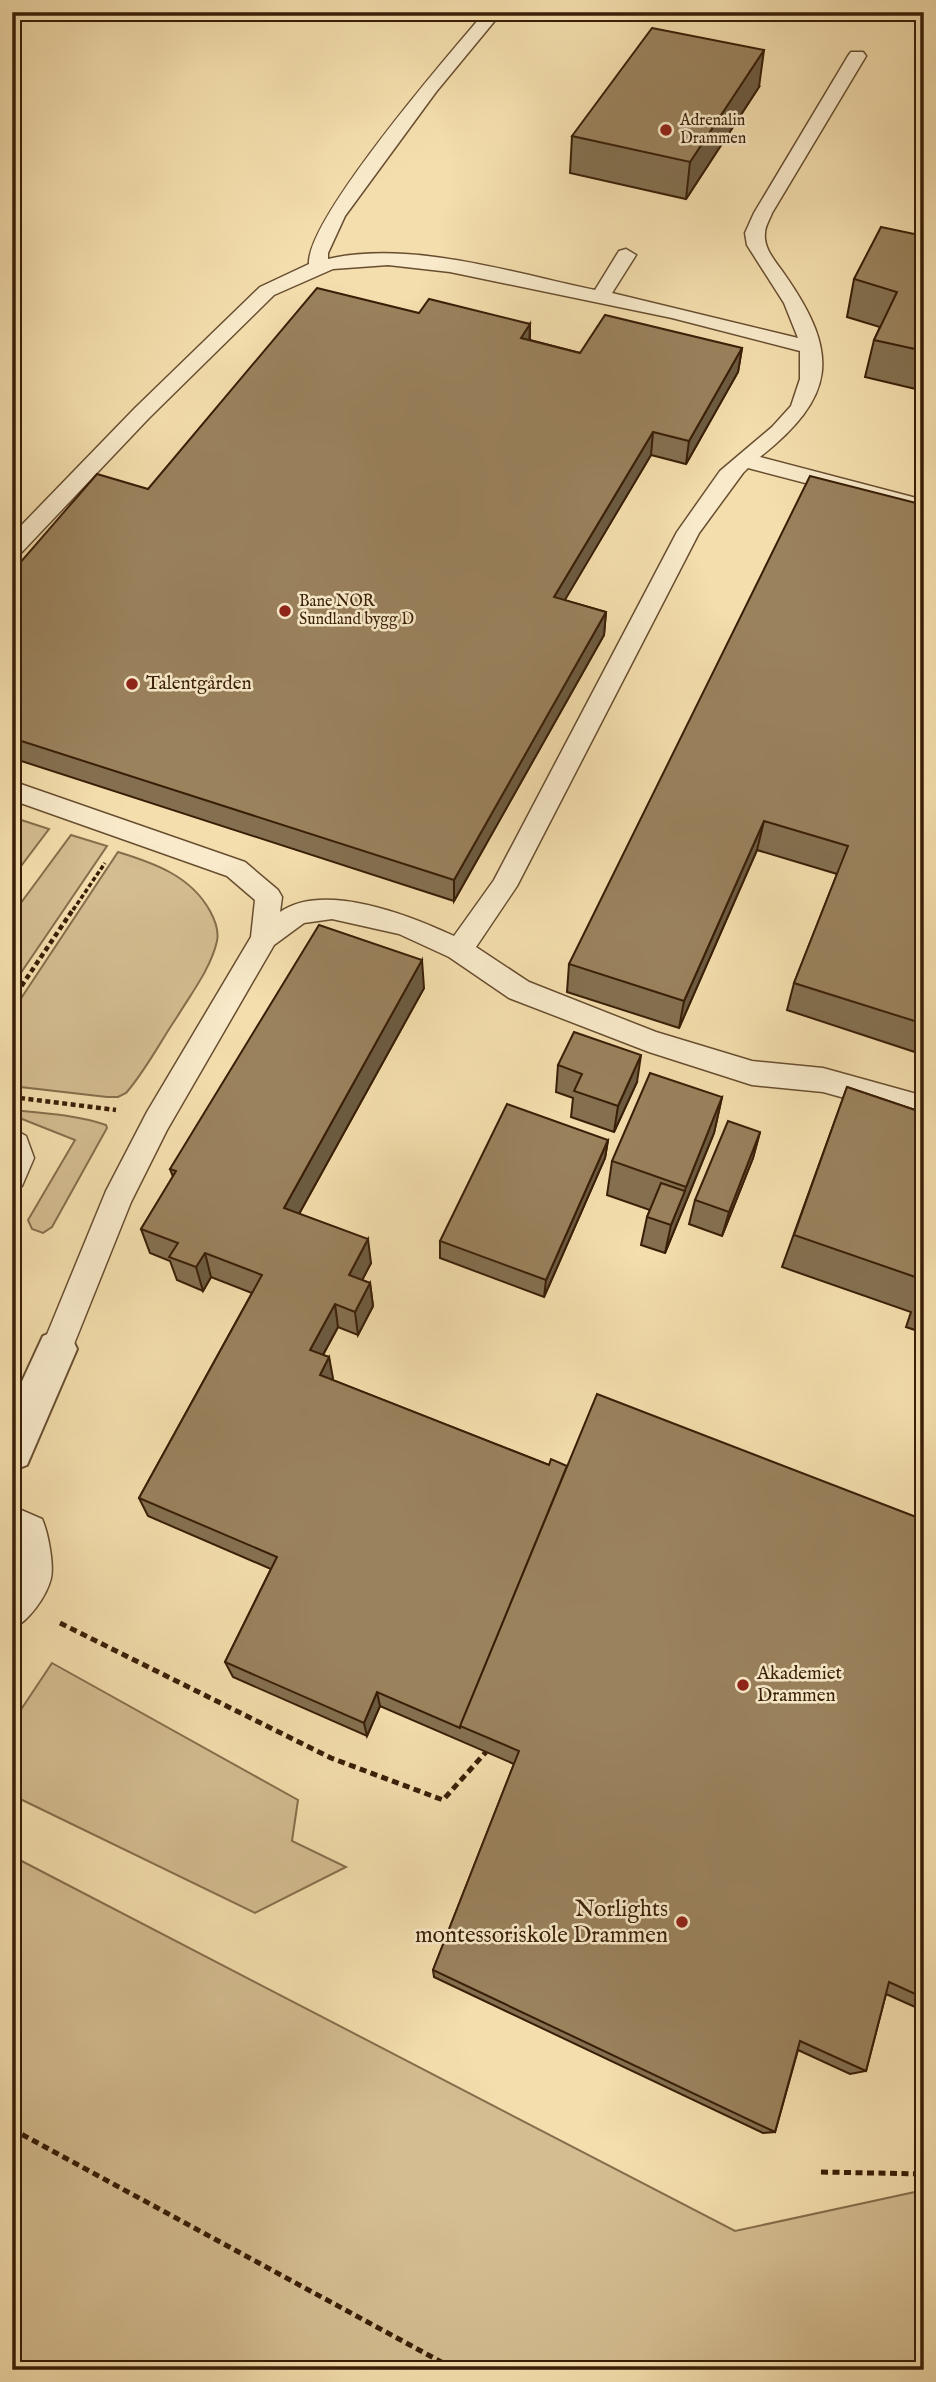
<svg xmlns="http://www.w3.org/2000/svg" width="936" height="2382" font-family="'IM FELL English',serif">
	<style>
		.green { fill: #d4bd91; stroke: #866e4c; stroke-width: 2 }
		.lines { fill: none; stroke-linecap: round; stroke-linejoin: round }
		.lane-casing { stroke: #684e30; stroke-width: 3 }
		.street-casing { stroke: #684e30; stroke-width: 4 }
		.path-far2 { stroke: #391e07; stroke-width: 3.5; stroke-dasharray: 4.5 2.5; stroke-linecap: butt }
		.path-far1 { stroke: #391e07; stroke-width: 4.5; stroke-dasharray: 5 3.5; stroke-linecap: butt }
		.path { stroke: #391e07; stroke-width: 5; stroke-dasharray: 7 4.5; stroke-linecap: butt }
		.lane { fill: #f8eaca; fill-rule: evenodd }
		.street { fill: #f8eaca; fill-rule: evenodd }
		.wall { fill: #847050; stroke: #391e07; stroke-width: 2 }
		.shaded-wall { fill: #6c5b41; stroke: #391e07; stroke-width: 2 }
		.building { fill: #9a825d; stroke: #391e07; stroke-width: 2 }
		.poi-dot { fill: #8f2418; stroke: #f8eaca; stroke-width: 2.5 }
		.labels { text-anchor: middle; dominant-baseline: central; stroke-width: 5; stroke-linejoin: round; paint-order: stroke }
		.far-poi-label { font-size: 16px; fill: #391e07; stroke: #f8eaca; text-anchor: start }
		.poi-label { font-size: 19px; fill: #391e07; stroke: #f8eaca; text-anchor: start }
		.near-poi-label { font-size: 23px; fill: #391e07; stroke: #f8eaca; text-anchor: end }
	</style>
	<rect width="100%" height="100%" fill="#f4dead"/>
	<filter id="stains"><feTurbulence type="fractalNoise" baseFrequency=".00286" numOctaves="4"/><feColorMatrix values="0 0 0 0 .2 0 0 0 0 .09 0 0 0 0 .02 0 0 0 .5 -.17"/></filter>
	<radialGradient id="worn" r=".72"><stop offset=".6" stop-color="#630" stop-opacity="0"/><stop offset="1" stop-color="#630" stop-opacity=".3"/></radialGradient>
	<path class="green" d="M12,817l37,12 -37,49z
		M71,835l36,11 -95,140v-71z
		M118,852c36,11 73,24 92,59 5,9 9,20 7,30 -6,27 -26,53 -40,76 -17,25 -31,53 -51,76l-8,4h-11l-95,-11v-74z
		M12,1110c32,3 64,5 94,15l1,3 -55,99 -9,6 -11,-4 -4,-9 47,-80 -63,-25z
		M52,1663l246,137 -6,41 54,26 -91,46 -243,-118v-72z
		M12,1856l723,375 189,-41v180h-912z"/>
	<g class="lines">
		<defs>
			<path id="lane" d="M485,12h17l-66,80 -91,124 -17,37v6c83,-19 185,14 267,31l24,-39 7,-2 10,6 -24,38 186,45 -14,-35 -37,-58 -2,-12 9,-20 94,-157 3,-4h12l3,4 -94,157c-2,6 -7,13 -7,20 -2,16 12,30 20,42 56,80 50,122 -25,182l164,43v14l-176,-46 -5,5 -44,60 -182,353 -41,61 53,35 127,50 96,29 71,7 101,28v24l-101,-28 -71,-7 -103,-33 -140,-54 -60,-41 -50,-23 -67,-15 -28,4 -30,22 -107,185 -36,72 -63,157 -11,4 -11,-4 -5,-10 65,-158 41,-79 104,-175 4,-37 -28,-24 -215,-76v-19l233,81 33,28 4,7 -2,15c44,-31 131,4 174,24l40,-56 183,-348 43,-61 52,-44 19,-21 9,-27v-28l-128,-33 -222,-46 -62,-7 -55,4 -59,26 -125,123 -129,136 -8,2v-21l123,-127 125,-121 49,-23c-3,-45 141,-211 176,-252z
				M12,1128l14,8 8,22 -12,28 -10,4z
				M12,1506l30,13c6,13 12,45 9,59 -4,18 -23,44 -39,51v-49l5,-7 -5,-34z"/>
			<path id="street" d="M57,1330l14,6 6,13 -50,116 -15,6v-68l31,-67z"/>
		</defs>
		<use href="#lane" class="lane-casing"/>
		<use href="#street" class="street-casing"/>
		<path class="path-far2" d="M73,910l32,-47"/>
		<path class="path-far1" d="M12,1000l62,-92
			M20,1098l96,12"/>
		<path class="path" d="M60,1623l271,135 112,42 43,-48
			M12,2129l444,241
			M821,2172l103,2"/>
		<use href="#lane" class="lane"/>
		<use href="#street" class="street"/>
	</g>
	<path class="wall" d="M759,87l-73,112 -116,-26 2,-37z
		M924,236v155l-59,-14 9,-37 6,-13 -33,-10 7,-38z
		M419,313l111,11v16l50,13 162,-5 -4,24 -52,92 -35,-9 -87,145 42,12 -2,23 -150,266 -442,-143v-186l136,-83z
		M924,505v550l-137,-45 7,-27 43,-109 -80,-24 -78,178 -112,-36 2,-28z
		M424,988l-125,226 72,49 -9,17 8,3 3,23 -15,29 -20,-8 -15,28 6,2 3,23 217,85 18,1 357,54v491l-38,-17 -20,77 -16,3 -52,-24 -23,82 -12,1 -329,-156 -1,-7 81,-206 -134,-58 -13,30 -134,-59 -8,-15 46,-93 -123,-53 -9,-18 113,-205 -41,-16 -8,14 -26,-11 -7,-19 -20,-8 -9,-24 32,-52 -3,-8z
		M558,1065l79,17 -23,50 -43,-15 2,-19 -17,-6z
		M847,1087l77,26v220l-18,-6 5,-15 -129,-45z
		M722,1097l-8,36 -49,120 -24,-8 6,-28 3,-7 -43,-15 5,-34z
		M760,1132l-7,26 -31,78 -33,-12 6,-24z
		M608,1140l-3,18 -61,139 -104,-39v-17z"/>
	<path class="shaded-wall" d="M764,50l-5,37 -73,112 4,-37z
		M530,324l-1,24 -8,-10z
		M742,348l-4,24 -52,92 3,-23z
		M653,432l-2,23 -98,165 1,-23z
		M606,612l-2,23 -150,266v-21z
		M764,821l-7,29 -78,178 5,-27z
		M422,960l2,28 -135,244 -5,-24z
		M641,1055l-4,27 -23,50 4,-26z
		M722,1097l-8,36 -49,120 6,-28z
		M760,1132l-7,26 -31,78 7,-24z
		M608,1140l-3,18 -61,139 2,-17z
		M368,1239l3,24 -18,35 -4,-23z
		M205,1253l6,24 -8,14 -7,-24z
		M370,1283l3,23 -15,29 -3,-23z
		M335,1304l3,23 -24,44 -4,-21z
		M329,1357l4,21 -9,18 -4,-21z
		M377,1692l3,14 -13,30 -3,-13z"/>
	<path class="building" d="M652,28l112,22 -74,112 -118,-26z
		M881,227l43,9v115l-50,-11 23,-48 -43,-13z
		M317,288l102,25 10,-14 101,25 -9,14 59,15 25,-38 137,33 -53,93 -36,-9 -99,165 52,15 -152,268 -442,-142v-166l85,-98 51,15z
		M810,476l114,29v519l-130,-41 54,-137 -84,-25 -80,180 -115,-37z
		M319,925l103,35 -138,248 84,31 -19,36 21,8 -15,29 -20,-8 -25,46 19,7 -9,18 229,90 2,-6 16,7 -107,260v2l-83,-36 -13,31 -139,-61 52,-105 -138,-59 123,-223 -57,-22 -9,14 -27,-10 9,-14 -37,-14 35,-58 -6,-2z
		M574,1032l67,23 -23,51 -44,-15 8,-17 -24,-9z
		M650,1073l72,24 -36,90 -74,-26z
		M847,1087l77,26v167l-130,-45z
		M507,1104l101,36 -62,140 -106,-39z
		M728,1121l32,11 -31,80 -34,-12z
		M661,1183l24,8 -14,34 -24,-8z
		M597,1394l327,126v478l-35,-16 -23,89 -66,-30 -25,91 -342,-162 86,-219 -59,-25z"/>
	<g class="poi-dot">
		<circle cx="666" cy="130" r="7"/>
		<circle cx="285" cy="611" r="7"/>
		<circle cx="132" cy="684" r="7"/>
		<circle cx="743" cy="1685" r="7"/>
		<circle cx="682" cy="1922" r="7"/>
	</g>
	<g class="labels">
		<g class="far-poi-label">
			<text x="680" y="121">Adrenalin<tspan x="680" dy="18">Drammen</tspan></text>
			<text x="299" y="602">Bane NOR<tspan x="299" dy="18">Sundland bygg D</tspan></text>
		</g>
		<g class="poi-label">
			<text x="146" y="684">Talentgården</text>
			<text x="757" y="1674">Akademiet<tspan x="757" dy="22">Drammen</tspan></text>
		</g>
		<g class="near-poi-label">
			<text x="668" y="1909">Norlights<tspan x="668" dy="26">montessoriskole Drammen</tspan></text>
		</g>
	</g>
	<rect width="936" height="2382" fill="none" stroke="#f4dead" stroke-width="42"/>
	<rect x="14" y="14" width="908" height="2354" fill="none" stroke="#391e07" stroke-width="3.5"/>
	<rect x="21" y="21" width="894" height="2340" fill="none" stroke="#391e07" stroke-width="2"/>
	<rect width="100%" height="100%" filter="url(#stains)"/>
	<rect width="100%" height="100%" fill="url(#worn)"/>
</svg>
